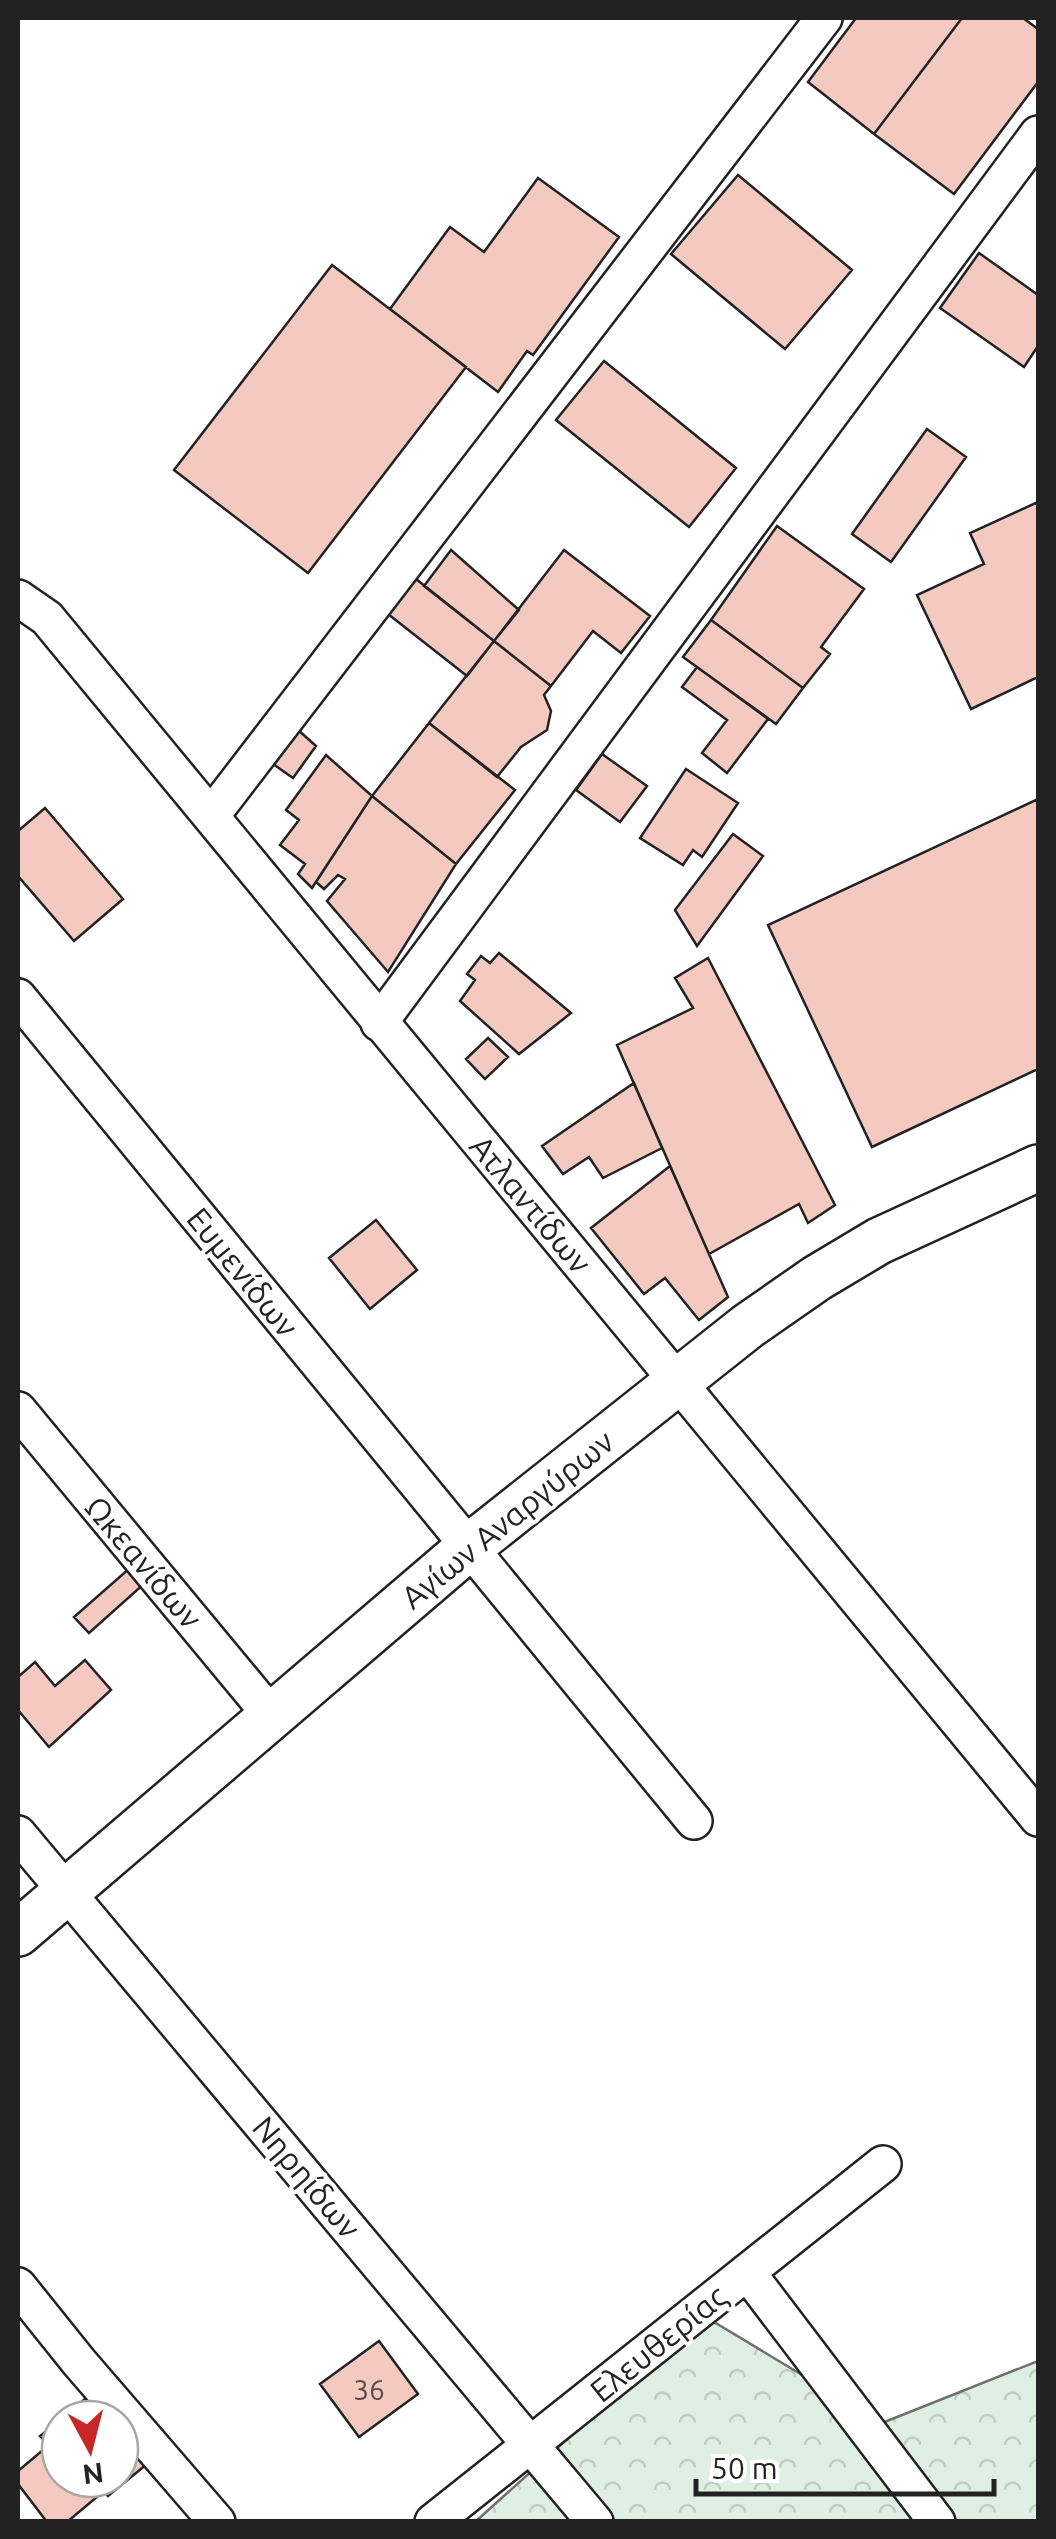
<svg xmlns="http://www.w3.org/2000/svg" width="1056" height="2539" font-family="Ubuntu,sans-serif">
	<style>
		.forest { fill: url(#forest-crowns); stroke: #6f6f6f; stroke-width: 2.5 }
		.building { fill: #f3c9c0; stroke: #222; stroke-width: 2.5 }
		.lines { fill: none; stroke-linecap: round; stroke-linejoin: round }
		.minor-casing { stroke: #222; stroke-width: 40 }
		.tertiary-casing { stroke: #222; stroke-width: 50 }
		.minor { stroke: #fff; stroke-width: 35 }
		.tertiary { stroke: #fff; stroke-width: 45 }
		.labels { text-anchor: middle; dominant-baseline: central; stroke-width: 8; stroke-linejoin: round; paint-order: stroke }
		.number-label { font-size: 28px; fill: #564c4a }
		.street-label { font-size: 32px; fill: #222; stroke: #fff }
	</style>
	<defs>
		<pattern id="forest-crowns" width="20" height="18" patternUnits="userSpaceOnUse" patternTransform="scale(2.5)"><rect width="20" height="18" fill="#e0efe3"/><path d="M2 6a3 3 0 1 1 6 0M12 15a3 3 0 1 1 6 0" fill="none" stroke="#c0cdc2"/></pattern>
	</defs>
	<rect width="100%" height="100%" fill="#fff"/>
	<path class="forest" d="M704,2316l178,107 156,-62v160l-563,1z"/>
	<path class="building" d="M856,18h106l-88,116 -66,-52z
		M962,18h61l15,11v53l-84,112 -80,-60z
		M738,175l114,95 -67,79 -114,-95z
		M538,178l81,59 -86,118 -6,-4 -29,41 -108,-83 60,-82 34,25z
		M979,253l59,42v51l-14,21 -84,-59z
		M332,265l134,102 -158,206 -134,-103z
		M604,361l132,107 -47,59 -133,-107z
		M927,429l39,28 -75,105 -39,-28z
		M1038,502v175l-67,32 -54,-114 67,-31 -14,-31z
		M777,526l87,63 -43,58 9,7 -27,34 -92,-68z
		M451,550l68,60 -25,31 -70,-55z
		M564,550l86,66 -29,37 -28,-22 -42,55 -57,-45z
		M416,579l78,62 -27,35 -79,-62z
		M711,620l92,68 -27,36 -93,-67z
		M494,641l57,45 -7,9 7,16 -4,19 -26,17 -24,30 -68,-54z
		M697,667l71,52 -41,54 -25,-20 25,-33 -45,-33z
		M429,723l86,67 -59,74 -84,-68z
		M297,729l19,17 -23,32 -20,-14z
		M602,754l45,32 -27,36 -44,-32z
		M326,755l46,41 -60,92 -14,-14 7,-10 -25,-19 19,-25 -13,-10z
		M686,769l52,34 -36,54 -9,-7 -10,15 -43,-27z
		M372,796l84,68 -68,108 -61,-71 18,-22 -7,-4 -14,14 -8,-7z
		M1038,799v270l-166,78 -104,-222z
		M45,808l78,91 -49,42 -56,-65v-45z
		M733,834l30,22 -66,90 -22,-36z
		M499,953l72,60 -52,41 -59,-53 15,-21 -8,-6 14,-18 9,7z
		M708,958l127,247 -27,18 -9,-19 -90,50 -92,-209 76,-37 -18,-30z
		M488,1038l20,19 -23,22 -19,-20z
		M634,1083l28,65 -59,30 -14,-21 -26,17 -21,-28z
		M670,1166l58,131 -29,23 -34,-42 -21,16 -53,-66z
		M376,1220l41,50 -47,39 -41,-51z
		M131,1567l14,16 -56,50 -15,-16z
		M85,1660l26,30 -62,57 -31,-37v-33l17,-15 20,24z
		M379,2341l39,53 -59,43 -39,-53z
		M97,2389l56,70 -45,37 -4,-5 -37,31h-20l-29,-38v-13l31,-26 -9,-9 20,-16v59h60v-60h-59z"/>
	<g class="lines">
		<defs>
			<path id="minor" d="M18,598l29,20 991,1200
				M211,816l613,-798
				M18,997l676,824
				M379,1023l659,-889
				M18,1410l252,304
				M18,1834l577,688
				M747,2272l190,250
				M18,2286l61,76 138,160
				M433,2522l450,-358"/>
			<path id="tertiary" d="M18,1933l450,-385 280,-222 69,-48 62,-37 159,-73"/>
		</defs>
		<use href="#minor" class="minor-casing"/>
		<use href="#tertiary" class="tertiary-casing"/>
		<use href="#minor" class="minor"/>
		<use href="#tertiary" class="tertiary"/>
	</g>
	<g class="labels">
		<g class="number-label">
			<text x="369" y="2389">36</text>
		</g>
		<g class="street-label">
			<text transform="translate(531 1204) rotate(50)">Ατλαντίδων</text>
			<text transform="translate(243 1272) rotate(51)">Ευμενίδων</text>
			<text transform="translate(507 1519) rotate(-39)">Αγίων Αναργύρων</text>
			<text transform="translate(144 1562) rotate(50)">Ωκεανίδων</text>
			<text transform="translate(307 2177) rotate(50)">Νηρηίδων</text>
			<text transform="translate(658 2343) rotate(-39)">Ελευθερίας</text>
		</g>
	</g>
	<rect width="1056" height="2539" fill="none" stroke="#222222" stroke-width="40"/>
	<g transform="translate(90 2449) rotate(173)"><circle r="48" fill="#ffffff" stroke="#a7a7a7" stroke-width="2.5"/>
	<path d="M0-8L18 38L0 25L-18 38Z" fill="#c62828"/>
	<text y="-15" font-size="28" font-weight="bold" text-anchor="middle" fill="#222222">N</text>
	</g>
	<path d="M696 2479v15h298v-15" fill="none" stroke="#222222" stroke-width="5"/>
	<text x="711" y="2479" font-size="30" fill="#222222" stroke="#ffffff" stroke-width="8" paint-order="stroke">50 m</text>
</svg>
